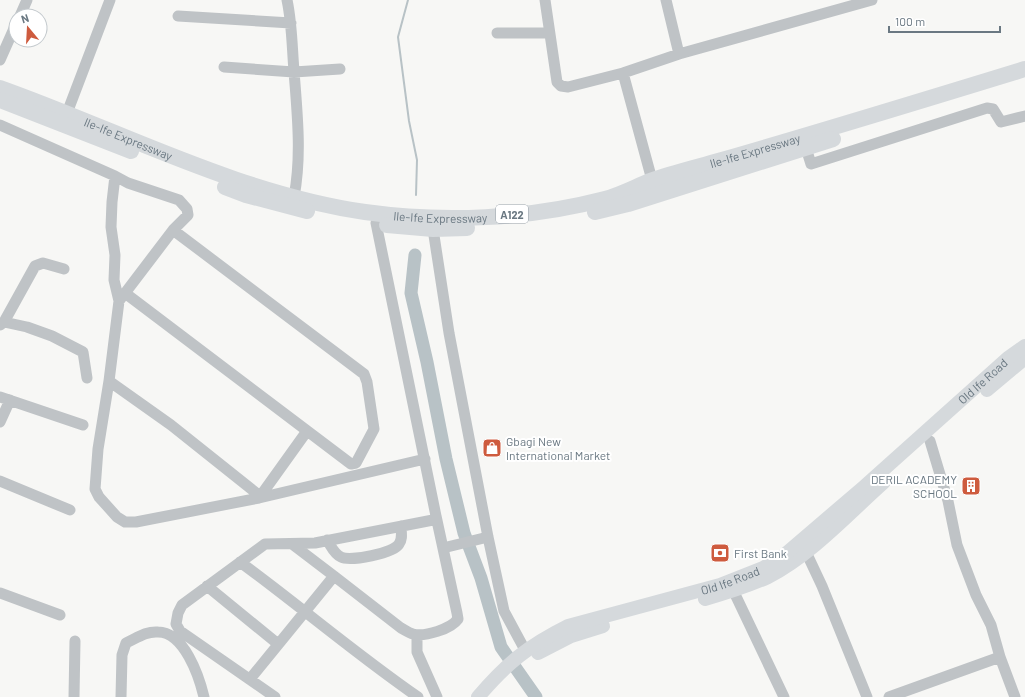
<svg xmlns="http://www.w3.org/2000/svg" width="1025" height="697" font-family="Barlow,sans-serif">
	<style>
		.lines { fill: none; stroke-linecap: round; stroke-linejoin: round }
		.stream { stroke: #b8c2c6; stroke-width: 2 }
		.river { stroke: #b8c2c6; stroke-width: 13 }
		.minor { stroke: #bfc3c6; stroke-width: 11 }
		.major { stroke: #d5d9dc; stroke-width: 14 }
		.highway { stroke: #d5d9dc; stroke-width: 16 }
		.labels { text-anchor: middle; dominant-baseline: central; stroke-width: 4; stroke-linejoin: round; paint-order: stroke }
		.shield { fill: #fff; stroke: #97a0a8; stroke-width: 1 }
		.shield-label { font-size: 11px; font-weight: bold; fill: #6a7882 }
		.street-label { font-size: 12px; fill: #6a7882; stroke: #fff }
		.poi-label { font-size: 12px; fill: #6a7882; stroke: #fff; text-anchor: start }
	</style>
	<rect width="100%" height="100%" fill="#f7f7f5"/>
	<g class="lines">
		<path class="stream" d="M408,0l-10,37 11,84 8,39 -1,35"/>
		<path class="river" d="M415,255l-4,38 16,69 19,97 18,74 17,45 20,69 35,50"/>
		<path class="minor" d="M287,0c5,23 5,47 7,71 3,41 8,84 0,126
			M545,0l12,82 4,4 7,1 55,-14 56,-19 193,-54
			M666,0l13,54
			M20,16l7,-16
			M178,16l113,7
			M497,33h52
			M0,60l16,-36
			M224,67l70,5 46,-3
			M623,73l29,107
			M67,113l43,-113
			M0,125l115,51 13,7 51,17 8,9 1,6 -15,15 -54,71 -10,80 -11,68 -3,40 4,8 18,20 8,5h11l123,-24 166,-39
			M806,148l5,16 176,-56 6,1 8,13 24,-6
			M115,176l-3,26 -1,25 4,28 -1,25 5,21
			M433,229l16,104 39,204 16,74 21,39
			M125,293l226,171 5,-1 18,-34 -7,-47 -3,-8 -191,-144
			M4,322l31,-56 8,-3 21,6
			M0,325l4,-3 23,5 25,9 31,16 4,26
			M109,381l62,44 89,71
			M0,397l83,28
			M0,422l10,-22
			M930,441l18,60 9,44 19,50 15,30 9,32 15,40
			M0,481l70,29
			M259,498l48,-67
			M327,540c4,6 7,14 14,17 9,5 53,-4 58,-13 4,-5 2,-12 2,-18
			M443,548l45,-11
			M806,552l16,34 45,111
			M240,562c60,44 117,93 178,135
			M334,576l67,52c4,2 8,5 12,6 12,3 38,-5 45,-15l-1,-6 -21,-97
			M207,586l71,58
			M733,590l51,107
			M0,593l60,22
			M417,635v17l20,45
			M250,679l84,-103 -42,-32
			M74,697l1,-56
			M121,697l1,-42 4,-12c11,-5 20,-12 32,-11 26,0 41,44 46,65
			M275,697l-95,-66 -4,-7 2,-11 4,-8 83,-61 50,-1 118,-23 3,-4 -60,-293
			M889,697l111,-40"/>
		<g class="major">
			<path d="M987,390l38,-32"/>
			<path d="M705,599c21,-6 43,-13 63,-22 44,-23 79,-62 116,-95"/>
			<path d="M538,653l33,-17 32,-10"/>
			<path id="s1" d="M478,697c29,-34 50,-51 90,-71l152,-41 43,-17 19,-11 83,-71 143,-128 17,-12"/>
		</g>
		<g class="highway">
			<path id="s2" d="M0,88c121,43 236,105 365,124 79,11 163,7 240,-13 15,-4 30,-12 45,-18 23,-8 48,-14 72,-21 101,-29 202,-60 303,-91"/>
			<path d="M0,100l131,51"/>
			<path d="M225,187l21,8 61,16"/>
			<path d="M595,212l33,-8 205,-65"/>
			<path d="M387,225l46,4 34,-1"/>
		</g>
	</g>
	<defs>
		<symbol id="shop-square" viewBox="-11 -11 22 22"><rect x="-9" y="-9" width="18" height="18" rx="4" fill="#ce5b3e" stroke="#fff"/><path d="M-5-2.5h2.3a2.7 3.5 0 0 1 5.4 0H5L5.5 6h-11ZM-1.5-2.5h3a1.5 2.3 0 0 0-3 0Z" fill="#fff"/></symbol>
		<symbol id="building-square" viewBox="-11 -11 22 22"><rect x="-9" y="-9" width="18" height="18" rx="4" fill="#ce5b3e" stroke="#fff"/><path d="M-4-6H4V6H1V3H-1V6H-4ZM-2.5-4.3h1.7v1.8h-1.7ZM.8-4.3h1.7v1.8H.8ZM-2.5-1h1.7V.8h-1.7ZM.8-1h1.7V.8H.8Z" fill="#fff"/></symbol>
		<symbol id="bank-square" viewBox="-11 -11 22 22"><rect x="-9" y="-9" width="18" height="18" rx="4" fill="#ce5b3e" stroke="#fff"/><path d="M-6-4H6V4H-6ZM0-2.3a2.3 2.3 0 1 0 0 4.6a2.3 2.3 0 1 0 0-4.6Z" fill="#fff"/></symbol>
	</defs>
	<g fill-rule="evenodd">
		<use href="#shop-square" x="481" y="437" width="22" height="22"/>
		<use href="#building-square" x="960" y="475" width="22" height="22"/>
		<use href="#bank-square" x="709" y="542" width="22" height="22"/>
	</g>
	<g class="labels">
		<rect class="shield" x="496" y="205" width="32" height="18" rx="3"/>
		<g class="shield-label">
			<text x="512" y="214">A122</text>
		</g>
		<g class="street-label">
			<text stroke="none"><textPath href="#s2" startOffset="138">Ile-Ife Expressway</textPath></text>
			<text stroke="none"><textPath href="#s2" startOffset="786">Ile-Ife Expressway</textPath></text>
			<text stroke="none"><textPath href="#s2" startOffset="462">Ile-Ife Expressway</textPath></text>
			<text stroke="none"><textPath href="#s1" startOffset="608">Old Ife Road</textPath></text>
			<text stroke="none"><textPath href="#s1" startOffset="284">Old Ife Road</textPath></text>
		</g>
		<g class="poi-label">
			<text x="506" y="441">Gbagi New<tspan x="506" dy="14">International Market</tspan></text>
			<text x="957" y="479" text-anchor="end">DERIL ACADEMY<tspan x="957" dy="14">SCHOOL</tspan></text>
			<text x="734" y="553">First Bank</text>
		</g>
	</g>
	<g transform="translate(28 28) rotate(342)"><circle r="19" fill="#ffffff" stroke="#c3c9cd"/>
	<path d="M0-3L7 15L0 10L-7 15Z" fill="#ce5b3e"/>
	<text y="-6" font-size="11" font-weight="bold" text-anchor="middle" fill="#6a7882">N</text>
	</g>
	<path d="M889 26v6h111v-6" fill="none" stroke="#6a7882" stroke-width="2"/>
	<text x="895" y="26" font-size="12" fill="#6a7882" stroke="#ffffff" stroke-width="3" paint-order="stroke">100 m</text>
</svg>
